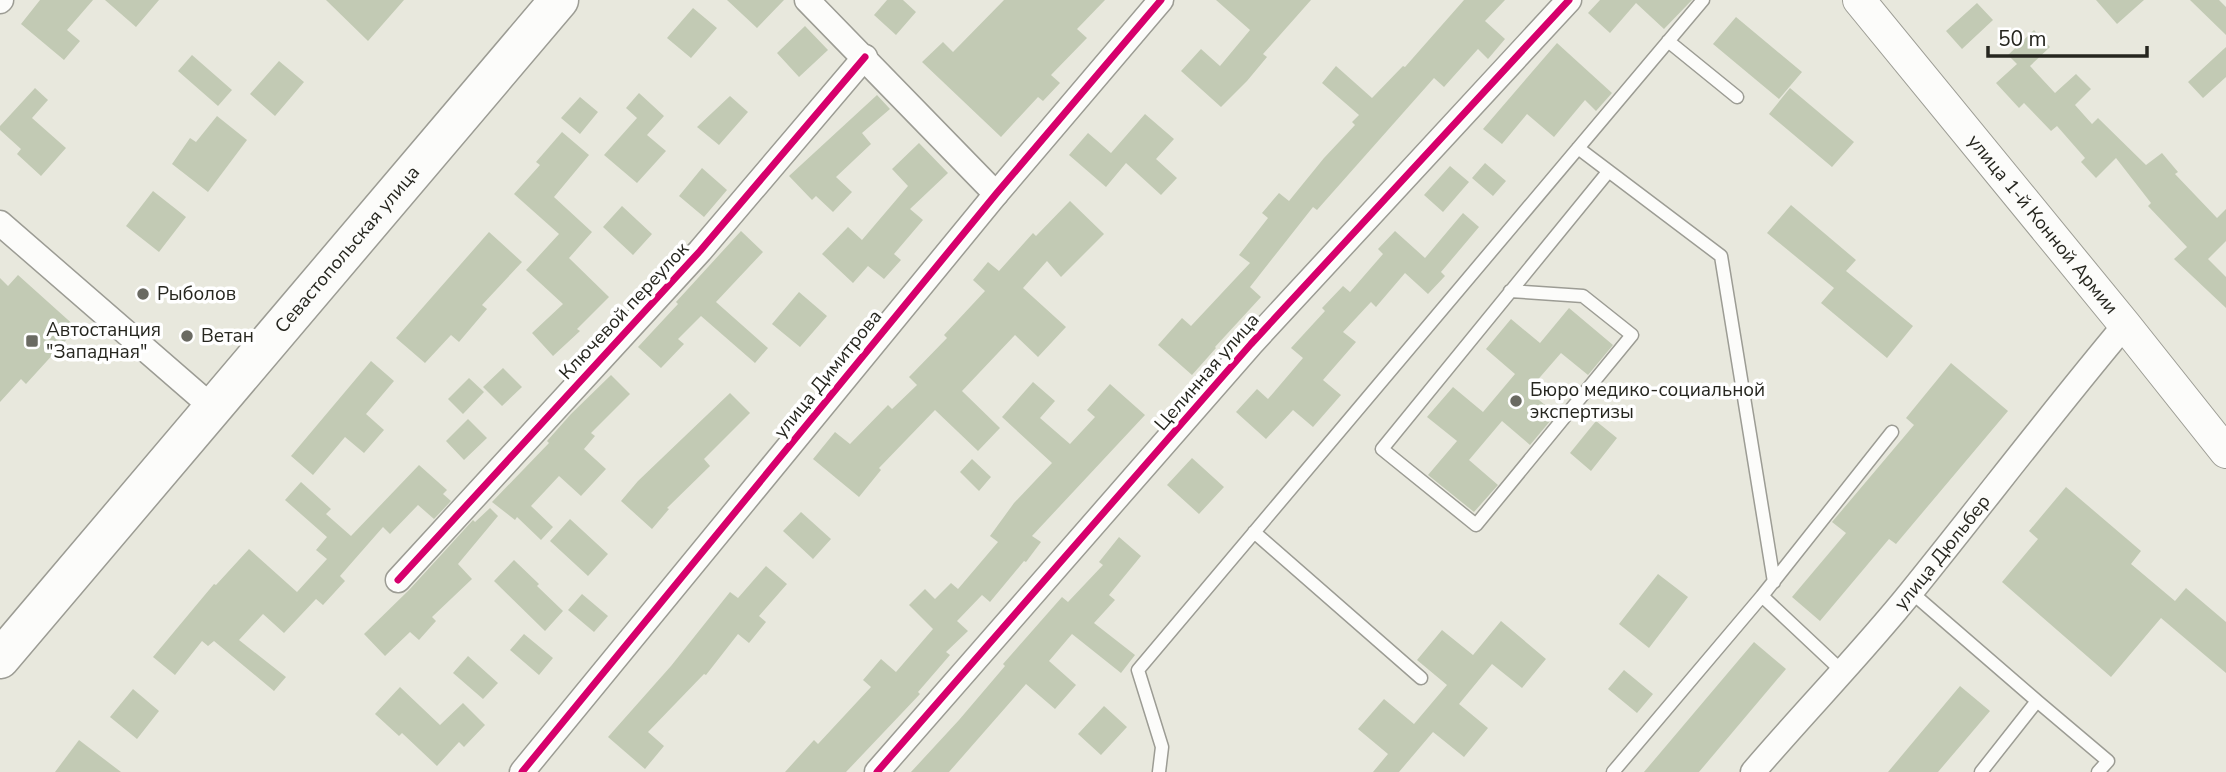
<svg xmlns="http://www.w3.org/2000/svg" width="2226" height="772" font-family="'Nunito Sans',sans-serif">
	<style>
		.building { fill: #c2cab4 }
		.lines { fill: none; stroke-linecap: round; stroke-linejoin: round }
		.service-casing { stroke: #9c9c94; stroke-width: 15 }
		.minor-casing { stroke: #9c9c94; stroke-width: 27 }
		.tertiary-casing { stroke: #9c9c94; stroke-width: 34 }
		.primary-casing { stroke: #9c9c94; stroke-width: 41 }
		.service { stroke: #fcfcfa; stroke-width: 12 }
		.minor { stroke: #fcfcfa; stroke-width: 24 }
		.tertiary { stroke: #fcfcfa; stroke-width: 32 }
		.primary { stroke: #fcfcfa; stroke-width: 38 }
		.cycleway-casing { stroke: #fff; stroke-width: 11 }
		.cycleway { stroke: #d6006c; stroke-width: 7 }
		.poi-dot { fill: #6a6a62; stroke: #fff; stroke-width: 2.5 }
		.labels { text-anchor: middle; dominant-baseline: central; stroke-width: 7; stroke-linejoin: round; paint-order: stroke }
		.street-label { font-size: 19px; fill: #26261f; stroke: #fff }
		.poi-label { font-size: 19px; fill: #26261f; stroke: #fff; text-anchor: start }
	</style>
	<rect width="100%" height="100%" fill="#e8e8dd"/>
	<path class="building" d="M40,0h53l-26,30 13,11 -16,19 -43,-36z
		M105,0h54l-23,27z
		M326,0h78l-36,41z
		M727,0h57l-27,28z
		M887,0h16l13,12 -20,23 -22,-20z
		M1004,0h101l-28,29 10,9 -36,37 9,8 -17,18 -5,-4 -37,40 -79,-75 21,-20 10,10z
		M1216,0h95l-48,54 4,3 -20,24 -26,26 -40,-36 20,-22 19,17 30,-36z
		M1464,0h41l-20,21 20,18 -17,20 -10,-10 -34,38 -10,-9 -117,132 -4,-3 -63,80 11,10 -46,50 1,1 -24,27 -34,-30 24,-27 9,8 59,-63 -11,-8 29,-37 -6,-5 17,-20 10,8 35,-43 31,-33 -3,-3 7,-7 -37,-32 14,-17 36,32 31,-32 2,1z
		M1600,0h92l-28,29 -28,-26 -26,30 -22,-20z
		M2096,0h48l-27,24z
		M2190,0h29l7,7v28z
		M1977,3l16,17 -31,29 -16,-18z
		M693,8l24,20 -26,30 -24,-20z
		M1736,17l66,55 -23,27 -66,-55z
		M805,26l23,24 -29,27 -22,-24z
		M2034,30l16,17 -20,19 25,27 21,-19 15,15 -16,16 17,19 6,-6 48,47 16,-12 16,19 -3,2 42,44 9,-9v32l-18,18 18,18v31l-52,-49 13,-12 -39,-41 3,-3 -35,-45 -20,20 -15,-16 4,-4 -28,-32 -6,5 -27,-28 -5,5 -23,-25 21,-19 -9,-9z
		M1557,43l55,50 -16,18 -11,-11 -31,37 -27,-23 -25,30 -19,-15z
		M2226,47v30l-23,21 -15,-16z
		M192,55l40,35 -14,16 -40,-35z
		M279,61l25,21 -29,34 -25,-22z
		M35,88l13,12 -16,18 34,30 -25,28 -24,-22 4,-5 -21,-19v-4z
		M1790,88l64,54 -22,25 -63,-53z
		M639,93l25,23 -17,19 19,16 -29,32 -33,-28 33,-37 -11,-10z
		M877,95l13,14 -28,24 9,11 -35,33 16,15 -19,20 -17,-16 -4,4 -23,-24z
		M730,96l18,16 -29,33 -22,-18z
		M580,97l18,15 -18,22 -19,-16z
		M1145,114l29,25 -18,20 21,19 -16,17 -35,-32 -20,24 -37,-32 19,-22 23,20z
		M217,116l30,24 -39,52 -36,-28 18,-26 6,4z
		M562,132l27,23 -35,42 38,35 -23,26 40,39 -32,32 3,2 -27,25 -21,-23 31,-29 -37,-34 33,-36 -45,-40 26,-29 -4,-3z
		M919,143l29,30 -38,36 13,11 -29,34 7,6 -17,19 -16,-13 -15,17 -31,-29 26,-27 14,13 46,-54 -16,-17z
		M1485,163l21,18 -13,15 -21,-18z
		M1450,166l19,16 -26,30 -19,-17z
		M702,168l25,22 -23,27 -25,-21z
		M153,191l33,26 -27,35 -33,-26z
		M1070,201l34,33 -43,43 -14,-16 -24,27 43,39 -28,30 -23,-22 -53,56 38,37 -22,23 -43,-41 -56,58 2,2 -22,27 -46,-38 22,-27 15,12 38,-39 4,4 25,-24 -8,-8 38,-39 -3,-3 41,-44 -12,-11 15,-18 11,9 34,-38 3,3z
		M1791,205l65,55 -10,11 67,55 -26,32 -66,-55 13,-15 -67,-55z
		M622,206l30,28 -19,21 -30,-28z
		M1463,213l16,14 -38,45 4,4 -17,18 -23,-21 -29,34 -5,-5 -28,30 13,10 -33,38 18,15 -28,32 -20,-17 -27,29 -30,-27 21,-23 11,10 35,-41 -12,-10 34,-37 -3,-3 21,-22 7,6 33,-38 -5,-5 17,-18 30,27z
		M741,231l22,21 -47,50 52,46 -13,15 -54,-47 -23,23 6,5 -23,24 -23,-21 40,-43 -2,-2z
		M489,232l33,30 -40,43 5,4 -28,33 -8,-7 -26,28 -29,-25z
		M18,275l59,53 -51,56 -5,-5 -21,23v-124l8,8z
		M799,292l28,24 -27,31 -28,-23z
		M1569,308l44,37 -25,30 -27,-22 -33,38 28,23 -26,31 -28,-24 -33,39 29,25 -24,27 -46,-37 29,-34 -30,-24 26,-30 30,25 32,-38 -29,-25 25,-30 29,24z
		M371,361l23,20 -28,33 18,16 -20,23 -19,-16 -32,38 -22,-19z
		M1951,363l57,48 -112,133 -7,-5 -69,82 -28,-24 54,-64 -14,-11 82,-97 -8,-7z
		M503,368l19,19 -20,19 -19,-19z
		M611,375l19,19 -39,39 4,3 -11,13 22,20 -25,27 -22,-20 -28,30 22,21 -12,13 -24,-23 -2,3 -23,-18 57,-59 -2,-2 24,-27z
		M469,378l15,14 -21,22 -15,-15z
		M1033,382l22,19 -15,17 30,26 25,-27 -8,-7 23,-26 35,31 -113,121 9,6 -15,20 -2,-1 -34,41 -8,-7 -25,26 11,10 -22,21 4,3 -32,37 2,2 -74,78h-61l29,-32 4,4 53,-57 -8,-7 18,-21 15,13 37,-43 -24,-24 16,-16 10,10 16,-16 7,6 40,-47 -8,-6 24,-33 38,-40 -50,-46z
		M730,393l20,20 -46,46 6,7 -43,42 2,1 -17,20 -31,-28 17,-20z
		M468,419l19,19 -23,22 -18,-19z
		M1596,421l21,17 -26,33 -21,-18z
		M1192,458l32,29 -25,27 -32,-29z
		M972,459l19,18 -12,14 -19,-19z
		M419,465l28,25 -4,4 8,7 -17,18 -16,-14 -28,29 -7,-7 -43,49 5,5 -22,24 -7,-6 -32,34 -21,-19 -24,26 47,37 -12,14 -60,-50 -6,5 -6,-5 -27,34 -22,-18 61,-73 2,1 33,-36 48,43 30,-33 -11,-9 11,-13 -42,-37 16,-18 30,27 -5,5 25,22z
		M2066,487l75,64 -10,13 44,37 11,-13 40,34v51l-65,-55 -50,59 -109,-95 36,-43 -9,-8z
		M490,508l8,8 -40,48 14,15 -40,38 4,4 -17,19 -9,-8 -25,24 -21,-22 45,-44 64,-70 2,2z
		M801,512l30,27 -18,20 -30,-28z
		M570,519l38,35 -20,22 -38,-35z
		M1119,537l22,19 -32,39 6,5 -21,23 41,32 -14,18 -49,-39 -23,27 27,24 -21,24 -29,-25 -77,88h-38l48,-52 46,-54 -2,-2 59,-67 6,5 35,-37 -4,-3z
		M514,560l25,24 -2,2 26,25 -18,20 -51,-50z
		M766,566l21,18 -28,32 7,6 -17,21 -11,-9 -32,41 -2,-1 -56,58 16,14 -19,23 -37,-32 63,-71 59,-74 8,6z
		M1658,574l30,23 -39,51 -30,-24z
		M582,594l26,22 -14,16 -26,-22z
		M1501,621l45,38 -24,29 -30,-24 -33,40 29,24 -24,29 -31,-25 -34,40h-26l15,-18 -30,-25 26,-30 30,25 33,-39 -30,-25 25,-30 31,25z
		M524,634l29,24 -14,17 -29,-25z
		M1754,642l32,27 -87,103h-55z
		M468,656l30,27 -15,16 -30,-26z
		M1624,670l29,24 -16,19 -29,-24z
		M1960,686l30,25 -52,61h-50z
		M400,687l40,38 23,-22 22,22 -21,22 -5,-5 -22,24 -35,-33 -3,3 -24,-22z
		M133,689l26,22 -22,28 -27,-22z
		M1104,706l23,21 -26,28 -23,-21z
		M79,740l42,32h-66z"/>
	<g class="lines">
		<defs>
			<path id="service" d="M1668,41l69,56
				M1578,148l143,108 53,326
				M1510,291l73,5 49,39 -156,190 -94,-76 226,-277
				M1254,532l167,146
				M1911,592l126,109 -56,71
				M1762,596l81,76
				M2037,701l71,60 -10,11
				M1159,772l3,-25 -24,-77 565,-670
				M1613,772l149,-176 130,-164"/>
			<g id="minor">
				<path d="M807,0l189,194"/>
				<path d="M0,1l1,-1"/>
				<path d="M0,223l213,185"/>
				<path d="M398,580l302,-329 165,-194"/>
				<path d="M522,772l474,-578 165,-194"/>
				<path d="M877,772l374,-428 318,-344"/>
				<path id="s1" d="M1753,772c52,-61 108,-118 158,-180 72,-89 141,-180 214,-267"/>
			</g>
			<g id="tertiary">
				<path id="s2" d="M1859,0l266,325 101,127"/>
			</g>
			<g id="primary">
				<path id="s3" d="M0,659l559,-659"/>
			</g>
		</defs>
		<use href="#service" class="service-casing"/>
		<use href="#minor" class="minor-casing"/>
		<use href="#tertiary" class="tertiary-casing"/>
		<use href="#primary" class="primary-casing"/>
		<use href="#service" class="service"/>
		<use href="#minor" class="minor"/>
		<use href="#tertiary" class="tertiary"/>
		<use href="#primary" class="primary"/>
		<defs>
			<path id="cycleway" d="M398,580l302,-329 165,-194
				M522,772l474,-578 165,-194
				M877,772l374,-428 318,-344"/>
		</defs>
		<use href="#cycleway" class="cycleway-casing"/>
		<use href="#cycleway" class="cycleway"/>
	</g>
	<g class="poi-dot">
		<circle cx="143" cy="294" r="7"/>
		<circle cx="187" cy="336" r="7"/>
		<rect x="25" y="334" width="14" height="14" rx="3.5"/>
		<circle cx="1516" cy="401" r="7"/>
	</g>
	<g class="labels">
		<g class="street-label">
			<text stroke="none"><textPath href="#s2" startOffset="290">улица 1-й Конной Армии</textPath></text>
			<text stroke="none"><textPath href="#s3" startOffset="537">Севастопольская улица</textPath></text>
			<text transform="translate(624 311) rotate(-47)">Ключевой переулок</text>
			<text transform="translate(1207 372) rotate(-49)">Целинная улица</text>
			<text transform="translate(828 374) rotate(-51)">улица Димитрова</text>
			<text stroke="none"><textPath href="#s1" startOffset="290">улица Дюльбер</textPath></text>
		</g>
		<g class="poi-label">
			<text x="157" y="294">Рыболов</text>
			<text x="46" y="330">Автостанция<tspan x="46" dy="22">"Западная"</tspan></text>
			<text x="201" y="336">Ветан</text>
			<text x="1530" y="390">Бюро медико-социальной<tspan x="1530" dy="22">экспертизы</tspan></text>
		</g>
	</g>
	<path d="M1988 46v10h159v-10" fill="none" stroke="#26261f" stroke-width="3.5"/>
	<text x="1998" y="46" font-size="21" fill="#26261f" stroke="#ffffff" stroke-width="5" paint-order="stroke">50 m</text>
</svg>
